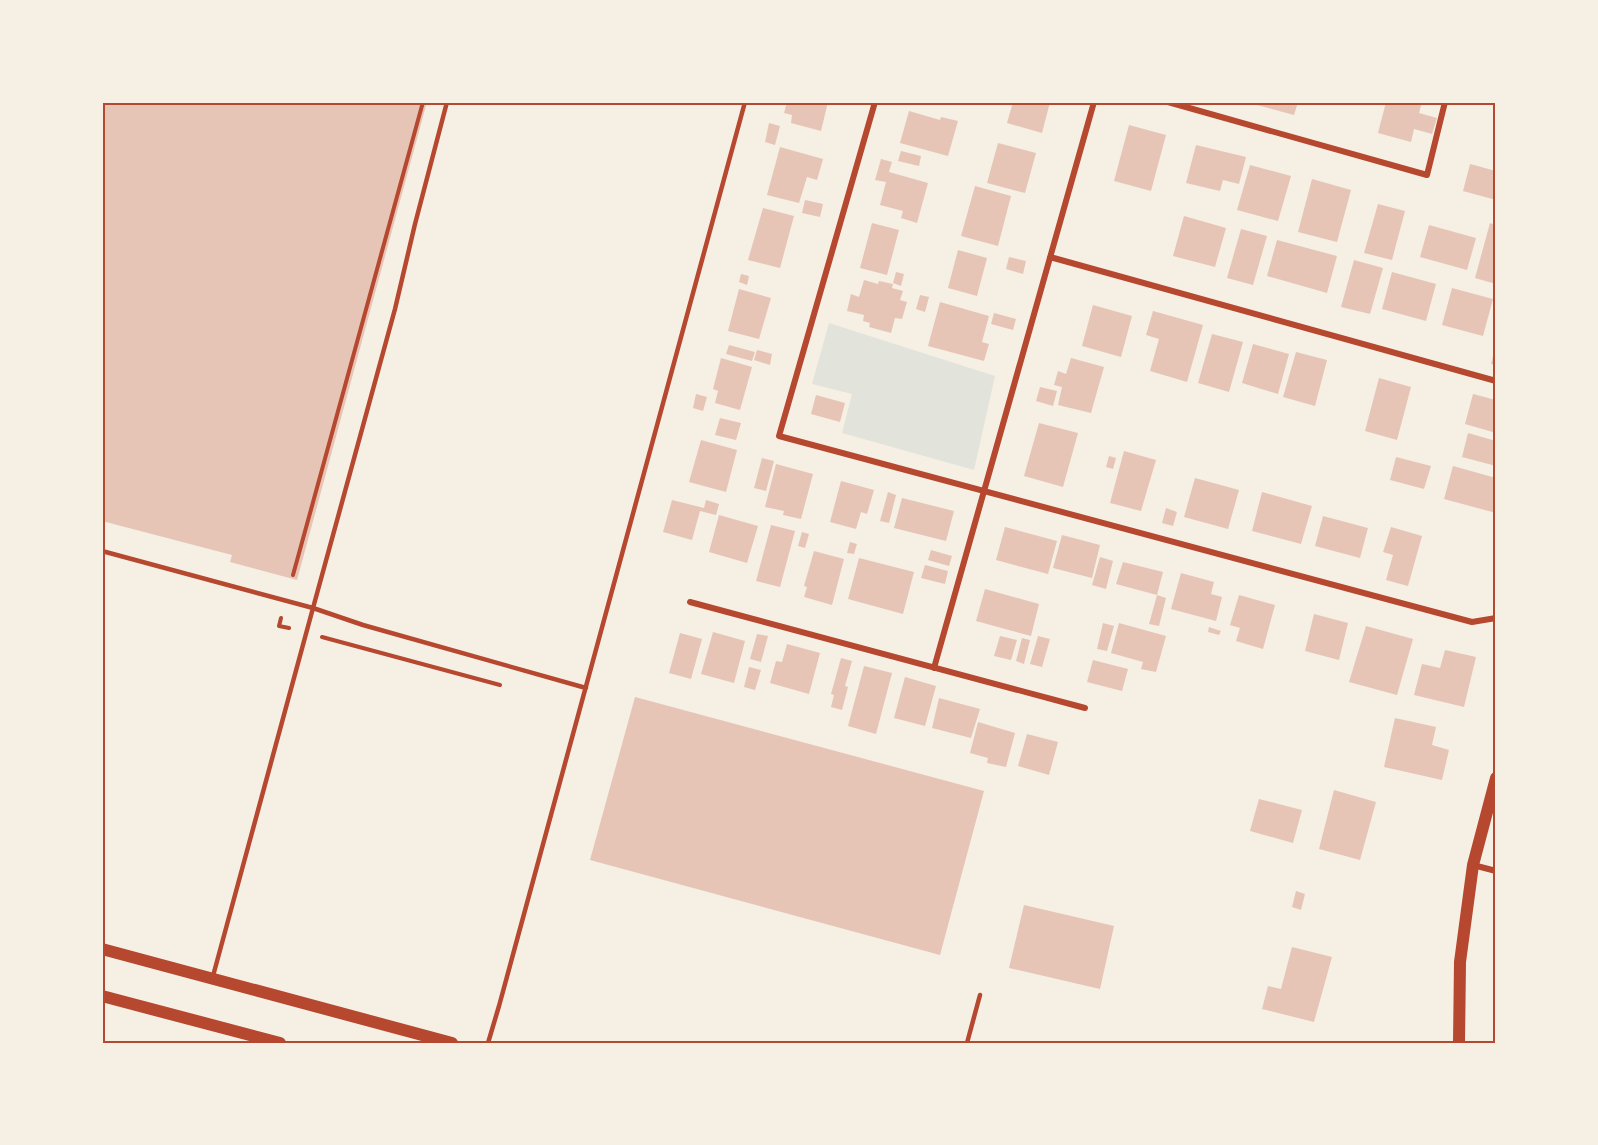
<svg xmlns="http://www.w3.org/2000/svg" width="1598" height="1145" font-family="Mulish,sans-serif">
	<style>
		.green { fill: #e2e4dc }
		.building { fill: #e6c5b7 }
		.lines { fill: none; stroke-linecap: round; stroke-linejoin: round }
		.path { stroke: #b5482f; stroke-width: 4 }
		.service { stroke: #b5482f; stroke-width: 4.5 }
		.minor { stroke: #b5482f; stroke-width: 6 }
		.secondary { stroke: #b5482f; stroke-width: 12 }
		.neatline { fill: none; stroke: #b5482f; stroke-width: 2 }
	</style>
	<rect width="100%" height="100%" fill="#f6efe4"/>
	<path class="green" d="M829,323l166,53 -21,94 -132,-37 10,-39 -40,-10z"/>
	<path class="building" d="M102,102h325l-130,478 -67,-18 2,-7 -130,-34z
		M787,102h41l-7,29 -30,-8 1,-8 -8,-2z
		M1013,102h37l-8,31 -35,-10z
		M1258,102h40l-4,13 -37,-10z
		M1386,102h36l-3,11 18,5 -5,16 -18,-5 -3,13 -33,-9z
		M909,111l31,9 1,-3 17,4 -10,35 -48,-13z
		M769,123l11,3 -5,19 -10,-3z
		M1129,125l37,10 -15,56 -37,-10z
		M998,143l38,10 -11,40 -38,-10z
		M1196,145l50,12 -7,27 -16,-4 -3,11 -34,-8z
		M780,147l43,12 -6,21 -10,-3 -8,26 -32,-8z
		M901,151l20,5 -2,10 -21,-5z
		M881,159l11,3 -3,10 39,11 -11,40 -16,-5 2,-7 -23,-6 6,-23 -11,-2z
		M1470,164l26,7v29l-33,-9z
		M1250,165l41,11 -13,45 -41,-11z
		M1312,179l39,11 -14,52 -39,-10z
		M975,186l36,10 -13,50 -37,-10z
		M805,200l18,4 -3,13 -18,-4z
		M1378,204l27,7 -13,49 -28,-7z
		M763,208l31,8 -14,52 -32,-8z
		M1184,216l42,12 -11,39 -42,-11z
		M872,223l27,7 -12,45 -27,-7z
		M1490,223l6,2v59l-21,-6z
		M1429,225l47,13 -9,32 -47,-13z
		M1241,229l26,7 -14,49 -26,-7z
		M1277,240l60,16 -10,37 -60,-17z
		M958,250l29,8 -10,38 -29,-8z
		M1009,257l17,4 -3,13 -17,-5z
		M1354,260l29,8 -13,46 -29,-7z
		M896,272l8,2 -3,12 -8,-3z
		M1392,272l44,12 -10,37 -44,-12z
		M741,274l8,2 -2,9 -8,-3z
		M864,280l14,4 1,-3 14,3 -1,4 11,3 -3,9 7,2 -5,17 -7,-1 -4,15 -22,-6 1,-4 -7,-2 1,-6 -17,-4 4,-17 8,3z
		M1452,288l41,11 -10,37 -41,-11z
		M739,289l32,9 -12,41 -31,-8z
		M920,295l9,2 -4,15 -9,-3z
		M940,302l49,14 -7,26 7,2 -5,17 -56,-15z
		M1093,305l39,11 -11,41 -39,-11z
		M1153,311l50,14 -16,57 -37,-11 9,-32 -13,-4z
		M994,313l22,6 -3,11 -22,-6z
		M1212,334l31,8 -14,50 -31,-9z
		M1253,344l36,10 -11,40 -36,-11z
		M729,345l26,7 -3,9 -26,-7z
		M1495,348h1v17l-5,-1z
		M757,350l15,4 -2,11 -16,-5z
		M1296,352l31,8 -12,46 -32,-9z
		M721,358l31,9 -12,43 -25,-7 3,-12 -5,-2z
		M1071,358l33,9 -13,46 -33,-8 4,-18 -8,-2 4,-14 8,3z
		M1379,378l32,9 -14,53 -32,-9z
		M1040,387l17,4 -4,15 -17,-5z
		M696,394l11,3 -4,14 -10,-3z
		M1473,394l23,6v33l-31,-9z
		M816,395l29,8 -5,19 -29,-8z
		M720,418l21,5 -5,17 -21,-5z
		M1039,423l39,10 -15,54 -39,-11z
		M1468,433l28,8v25l-34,-9z
		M701,440l36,10 -11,42 -37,-10z
		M1124,451l32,9 -15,51 -31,-8z
		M1109,456l7,2 -3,11 -7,-2z
		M1396,457l35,9 -7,23 -34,-9z
		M762,458l12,3 -8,30 -12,-3z
		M776,464l37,10 -12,45 -18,-4 1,-4 -19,-4z
		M1453,466l43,12v35l-52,-14z
		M1195,478l44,12 -11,39 -44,-12z
		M841,481l33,9 -7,24 -6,-2 -5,17 -26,-7z
		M888,492l8,3 -7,28 -9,-2z
		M1262,492l50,14 -11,38 -49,-13z
		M902,498l52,13 -8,30 -52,-13z
		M672,500l32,8 2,-8 13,4 -3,11 -16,-4 -8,29 -29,-8z
		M1166,508l11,4 -4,14 -11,-3z
		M719,515l39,11 -11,37 -38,-11z
		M1323,516l45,12 -8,30 -45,-12z
		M771,525l24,6 -15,56 -24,-6z
		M1005,527l52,14 -9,33 -52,-14z
		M1391,527l31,9 -14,50 -22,-6 7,-25 -10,-3z
		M802,532l7,2 -4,14 -7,-2z
		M1062,535l38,10 -8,33 -39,-10z
		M850,542l7,2 -3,10 -7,-1z
		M931,550l21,6 -3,10 -21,-6z
		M814,551l30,8 -12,46 -28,-8 3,-10 -3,-1z
		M1100,557l13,4 -7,28 -14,-4z
		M859,558l55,14 -11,42 -55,-15z
		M1123,562l40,10 -6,23 9,3 -7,28 -10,-2 8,-29 -41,-11z
		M925,565l23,6 -3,13 -24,-6z
		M1181,573l33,9 -3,12 11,3 -6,24 -45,-12z
		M985,589l54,15 -8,32 -55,-15z
		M1239,595l36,10 -12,44 -27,-8 4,-13 -10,-3z
		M1314,614l34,9 -9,37 -34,-9z
		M1103,623l11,3 -7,25 -10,-2z
		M1119,623l47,13 -10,36 -15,-3 2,-7 -32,-9z
		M1366,626l47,13 -16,56 -48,-13z
		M1209,627l12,4 -2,4 -11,-3z
		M713,632l32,9 -11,42 -33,-9z
		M680,633l22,6 -11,40 -22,-6z
		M757,634l11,2 -7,26 -11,-3z
		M1000,636l17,4 -6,20 -17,-4z
		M1038,636l12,3 -8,28 -12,-3z
		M1022,638l8,2 -6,24 -8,-3z
		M787,644l33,9 -11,41 -39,-11 6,-22 6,1z
		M1445,650l31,7 -12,50 -50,-12 8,-31 18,4z
		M841,658l11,3 -7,25 3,1 -6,23 -11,-3 3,-12 -3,-1z
		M1093,660l35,9 -6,22 -35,-9z
		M864,666l28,7 -16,61 -28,-8z
		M749,667l12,3 -6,20 -11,-3z
		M905,677l31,9 -11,40 -31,-8z
		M635,697l349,94 -44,164 -350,-95z
		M939,698l41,11 -9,29 -39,-10z
		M1395,718l41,9 -4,18 17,5 -7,30 -58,-13z
		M978,722l37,11 -9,34 -19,-4 1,-5 -18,-5z
		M1027,734l31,8 -9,33 -31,-9z
		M1334,790l42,12 -16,58 -41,-11z
		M1259,799l43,11 -9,33 -43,-12z
		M1296,891l9,3 -4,16 -9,-3z
		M1024,905l90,21 -14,63 -91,-21z
		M1292,947l40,10 -18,65 -52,-13 6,-23 13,3z"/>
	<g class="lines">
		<path class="path" d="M293,575l130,-473
			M281,618l-2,8 10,2
			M322,637l178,48"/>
		<path class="service" d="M102,551l211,57 82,-299 20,-85 32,-122
			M213,976l100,-368 50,17 223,63
			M488,1043l11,-37 246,-904
			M967,1043l13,-48"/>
		<path class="minor" d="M875,102l-96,334 693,186 24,-4
			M1168,102l259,73 18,-73
			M1050,257l446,124
			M690,602l395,106
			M934,668l160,-566
			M1473,865l23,6"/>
		<path class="secondary" d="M102,949l350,94
			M102,996l178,47
			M1459,1043l1,-81 13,-97 23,-87"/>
	</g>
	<rect width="1598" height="1145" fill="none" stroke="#f6efe4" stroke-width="207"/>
	<rect x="104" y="104" width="1390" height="938" class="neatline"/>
</svg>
